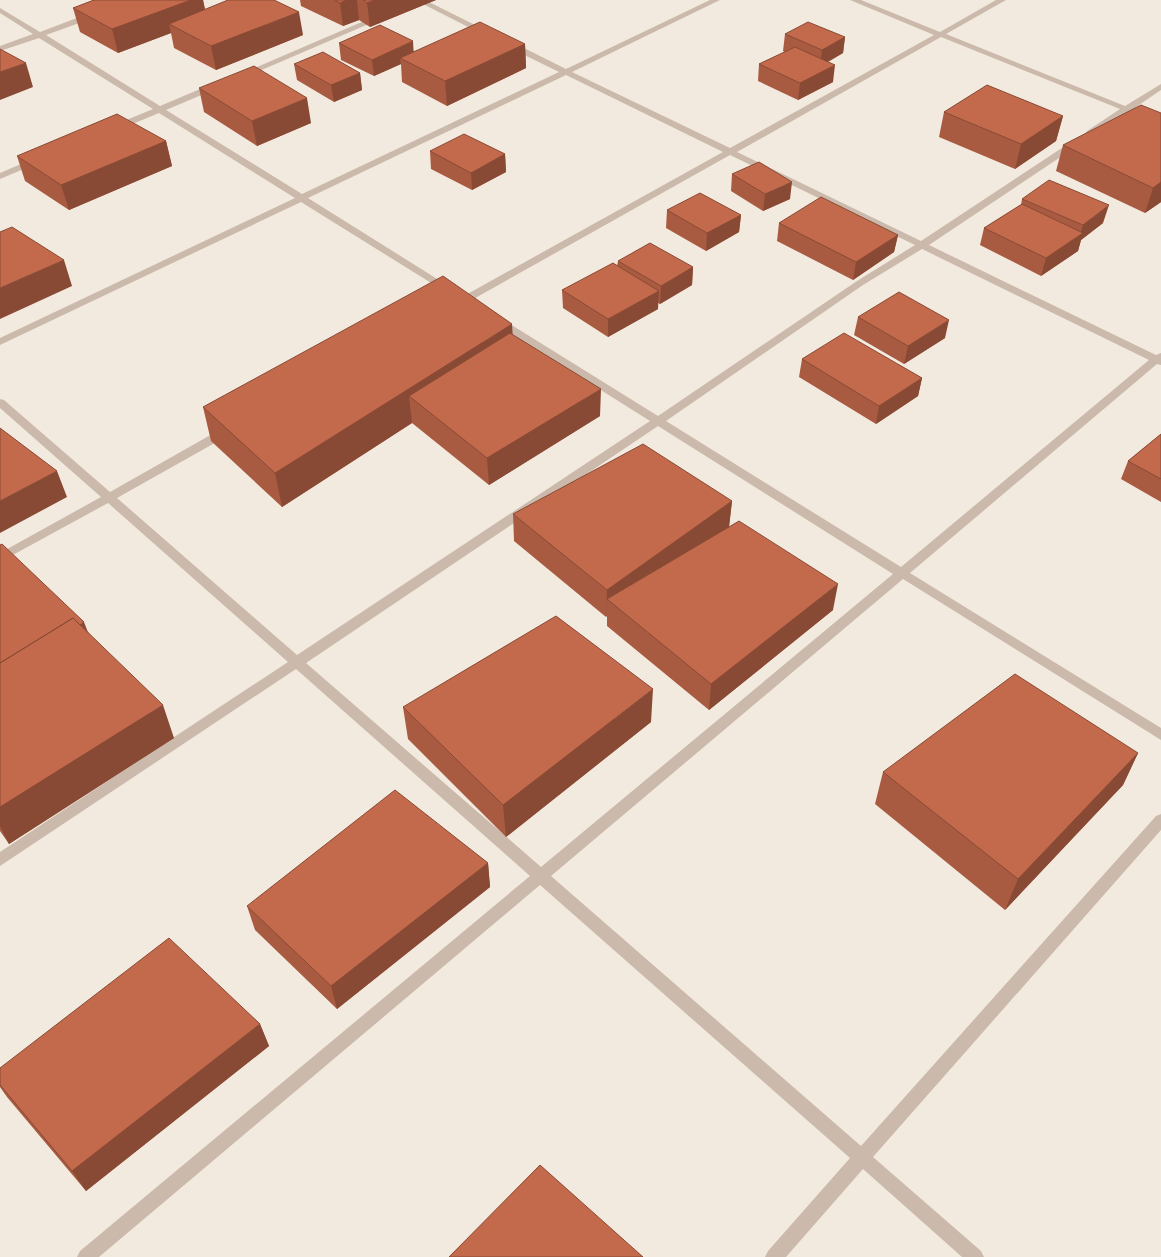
<svg xmlns="http://www.w3.org/2000/svg" width="1161" height="1257" font-family="Commissioner,sans-serif">
	<style>
		.lines { fill: none; stroke-linecap: round; stroke-linejoin: round }
		.minor { fill: #cbbaab; fill-rule: evenodd }
		.wall { fill: #a95b41 }
		.shaded-wall { fill: #894a35 }
		.building { fill: #c46a4c; stroke: #894a35 }
	</style>
	<rect width="100%" height="100%" fill="#f3eadf"/>
	<g class="lines">
		<path class="minor" d="M415,0h10l66,33 -7,2z
			M710,0h10l-148,72 158,76 204,-113 -84,-35h11l79,32 56,-32h10l-60,34 179,72 36,-22v6l-28,19 28,11v6l-34,-14 -37,24 -4,-3 1,-2 33,-22 -179,-72 -204,115 184,89 150,-99h6v4l-148,99 227,110 5,-2v12l-4,-1 -247,209 251,155v12l-258,-161 -352,297 310,270 295,-330 5,-2v16l-288,327 108,94 3,6h-22l-99,-88 -77,88h-21l3,-6 82,-93 -310,-273 -441,372h-22l3,-6 450,-375 -234,-207 -296,197v-14l288,-190 -180,-159 -108,59v-9l101,-56 -101,-89v-9l4,1 106,92 111,-63h8l1,3 -1,3 -112,63 180,157 353,-234 -156,-98v-4h8l156,97 199,-135 58,-36 -185,-90 -269,151h-8v-4l270,-150 -157,-77 -258,123 142,89v4h-6l-143,-89 -301,143v-7l295,-140 -136,-85 -41,17h-6v-4l41,-17 -114,-71 -39,13v-5l33,-12 -33,-21v-5l40,24 50,-19h6v4l-50,18 114,71 52,-22h6v4l-52,22 136,84 257,-122 -51,-25v-4h6l52,26zM922,249l227,111 -248,207 -235,-146 197,-136zM658,426l235,148 -352,293 -235,-204z
			M378,15l7,2 -140,60 -7,-2z
			M35,158l4,3 -1,2 -38,16v-6z"/>
	</g>
	<path class="wall" d="M94,0h109l2,9 98,26 -87,35 -42,-22 -3,-15 -53,20 -38,-21 -7,-24z
		M300,0h136l-66,27 -11,-7 -16,6 -42,-20z
		M785,34l60,3 -2,16 -15,9 5,20 -35,18 -40,-19 1,-17 26,-12 -2,-1z
		M339,43l75,8 111,-7 1,24 -79,38 -45,-24 -1,-18 -27,12 -33,-16z
		M294,64l66,9 2,17 -28,12 -37,-22z
		M199,88l112,35 -54,23 -53,-34z
		M944,112l119,4 -7,25 -41,28 -76,-32z
		M1161,113v89l-16,11 -89,-42 7,-26z
		M166,141l6,25 -103,44 -44,-29 -8,-25z
		M430,151l75,3 1,18 -34,18 -41,-21z
		M732,174l58,25 -27,12 -32,-20z
		M1022,199l81,24 -22,17 -3,11 -37,25 -61,-31 4,-17 37,-23z
		M667,210l74,5 -2,17 -33,19 -40,-23z
		M779,223l119,12 -4,17 -41,28 -76,-39z
		M618,261l75,6 -1,18 -32,19 -2,-1v6l-50,28 -45,-29 -1,-18 55,-24z
		M858,317l87,21 -41,26 -50,-29z
		M513,335l87,81 -111,69 -77,-62 -130,84 -71,-66 -8,-34z
		M802,359l120,19 -4,18 -42,28 -77,-47z
		M1161,434v68l-40,-23 7,-18z
		M732,501l-3,26 104,83 -124,100 -102,-84v-10l-1,1 -92,-76 -1,-27z
		M0,545l88,87 86,106 -165,106 -9,-13z
		M403,707l248,15 -145,115 -98,-98z
		M1138,753l-15,32 -118,125 -130,-106 8,-32z
		M488,863l2,24 -153,122 -82,-79 -8,-24z
		M260,1024l9,22 -183,145 -79,-94 -7,-10v-19z"/>
	<path class="shaded-wall" d="M191,0h12l4,20 -38,4 2,9 -53,20 -6,-24z
		M347,0h10l2,20 -16,6 -3,-23z
		M375,0h61l-66,27 -3,-24z
		M299,12l4,23 -87,35 -5,-24z
		M845,37l-2,16 -23,13 2,-16z
		M413,41l1,17h-14l1,6 -27,12 -2,-16z
		M525,44l1,24 -79,38 -2,-25z
		M26,63l7,24 -33,13v-28z
		M835,65l-2,17 -35,18 2,-17z
		M360,73l2,17 -28,12 -3,-17z
		M307,98l4,25 -54,23 -5,-25z
		M1063,116l-7,25 -41,28 6,-25z
		M166,141l6,25 -103,44 -8,-25z
		M505,154l1,18 -34,18 -1,-17z
		M792,182l-2,17 -27,12 2,-17z
		M1161,182v20l-16,11 8,-25z
		M1109,205l-6,18 -22,17 -3,11 -37,25 5,-18 34,-23 3,-10z
		M741,215l-2,17 -33,19 1,-18z
		M898,235l-4,17 -41,28 3,-18z
		M64,260l8,26 -72,33v-31z
		M693,267l-1,18 -32,19 1,-18z
		M659,291l-1,18 -50,28v-18z
		M949,320l-4,18 -41,26 4,-18z
		M512,324l2,33 -105,39 3,27 -130,84 -7,-34z
		M922,378l-4,18 -42,28 3,-18z
		M601,389l-1,27 -111,69 -2,-27z
		M57,471l10,26 -67,36v-32z
		M732,501l-3,26 -122,72 -1,18 1,-27z
		M838,584l-5,26 -124,100 2,-26z
		M84,622l10,26 -17,-22z
		M653,689l-2,33 -145,115 -3,-32z
		M163,705l11,33 -165,106 -9,-18v-19z
		M1138,753l-15,32 -118,125 13,-31z
		M488,863l2,24 -153,122 -6,-23z
		M260,1024l9,22 -183,145 -14,-20z"/>
	<path class="building" d="M94,0h97l-79,29 -39,-21z
		M228,0h46l25,12 -88,34 -42,-22z
		M335,0h12l-7,3z
		M363,0h12l-8,3z
		M480,22l45,22 -80,37 -45,-23z
		M808,22l37,15 -23,13 -37,-16z
		M380,25l33,16 -41,19 -33,-17z
		M795,47l40,18 -35,18 -41,-19z
		M0,49l26,14 -26,9z
		M323,52l37,21 -29,12 -37,-21z
		M254,66l53,32 -55,23 -53,-33z
		M987,85l76,31 -42,28 -77,-32z
		M1141,105l20,8v69l-8,6 -90,-43z
		M117,114l49,27 -105,44 -44,-29z
		M464,134l41,20 -34,19 -41,-22z
		M759,162l33,20 -27,12 -33,-20z
		M1049,180l60,25 -26,20 -61,-26z
		M700,193l41,22 -34,18 -40,-23z
		M821,197l77,38 -42,27 -77,-39z
		M1022,204l61,29 -37,25 -62,-30z
		M12,227l52,33 -64,28v-56z
		M650,243l43,24 -32,19 -43,-25z
		M613,263l46,28 -51,28 -46,-29z
		M443,276l69,48 -237,149 -72,-66z
		M899,292l50,28 -41,26 -50,-29z
		M510,333l91,56 -114,69 -78,-62z
		M844,333l78,45 -43,28 -77,-47z
		M0,428l57,43 -57,30z
		M1161,434v45l-33,-18z
		M643,444l89,57 -125,89 -94,-76z
		M739,521l99,63 -127,100 -104,-85z
		M2,544l82,78 -4,3 -7,-7 -73,45v-118z
		M556,616l97,73 -150,116 -100,-98z
		M73,618l90,87 -163,102v-144z
		M1015,674l123,79 -120,126 -135,-107z
		M395,790l93,73 -157,123 -84,-80z
		M169,938l91,86 -188,147 -72,-86v-17z
		M540,1165l103,92h-194z"/>
</svg>
